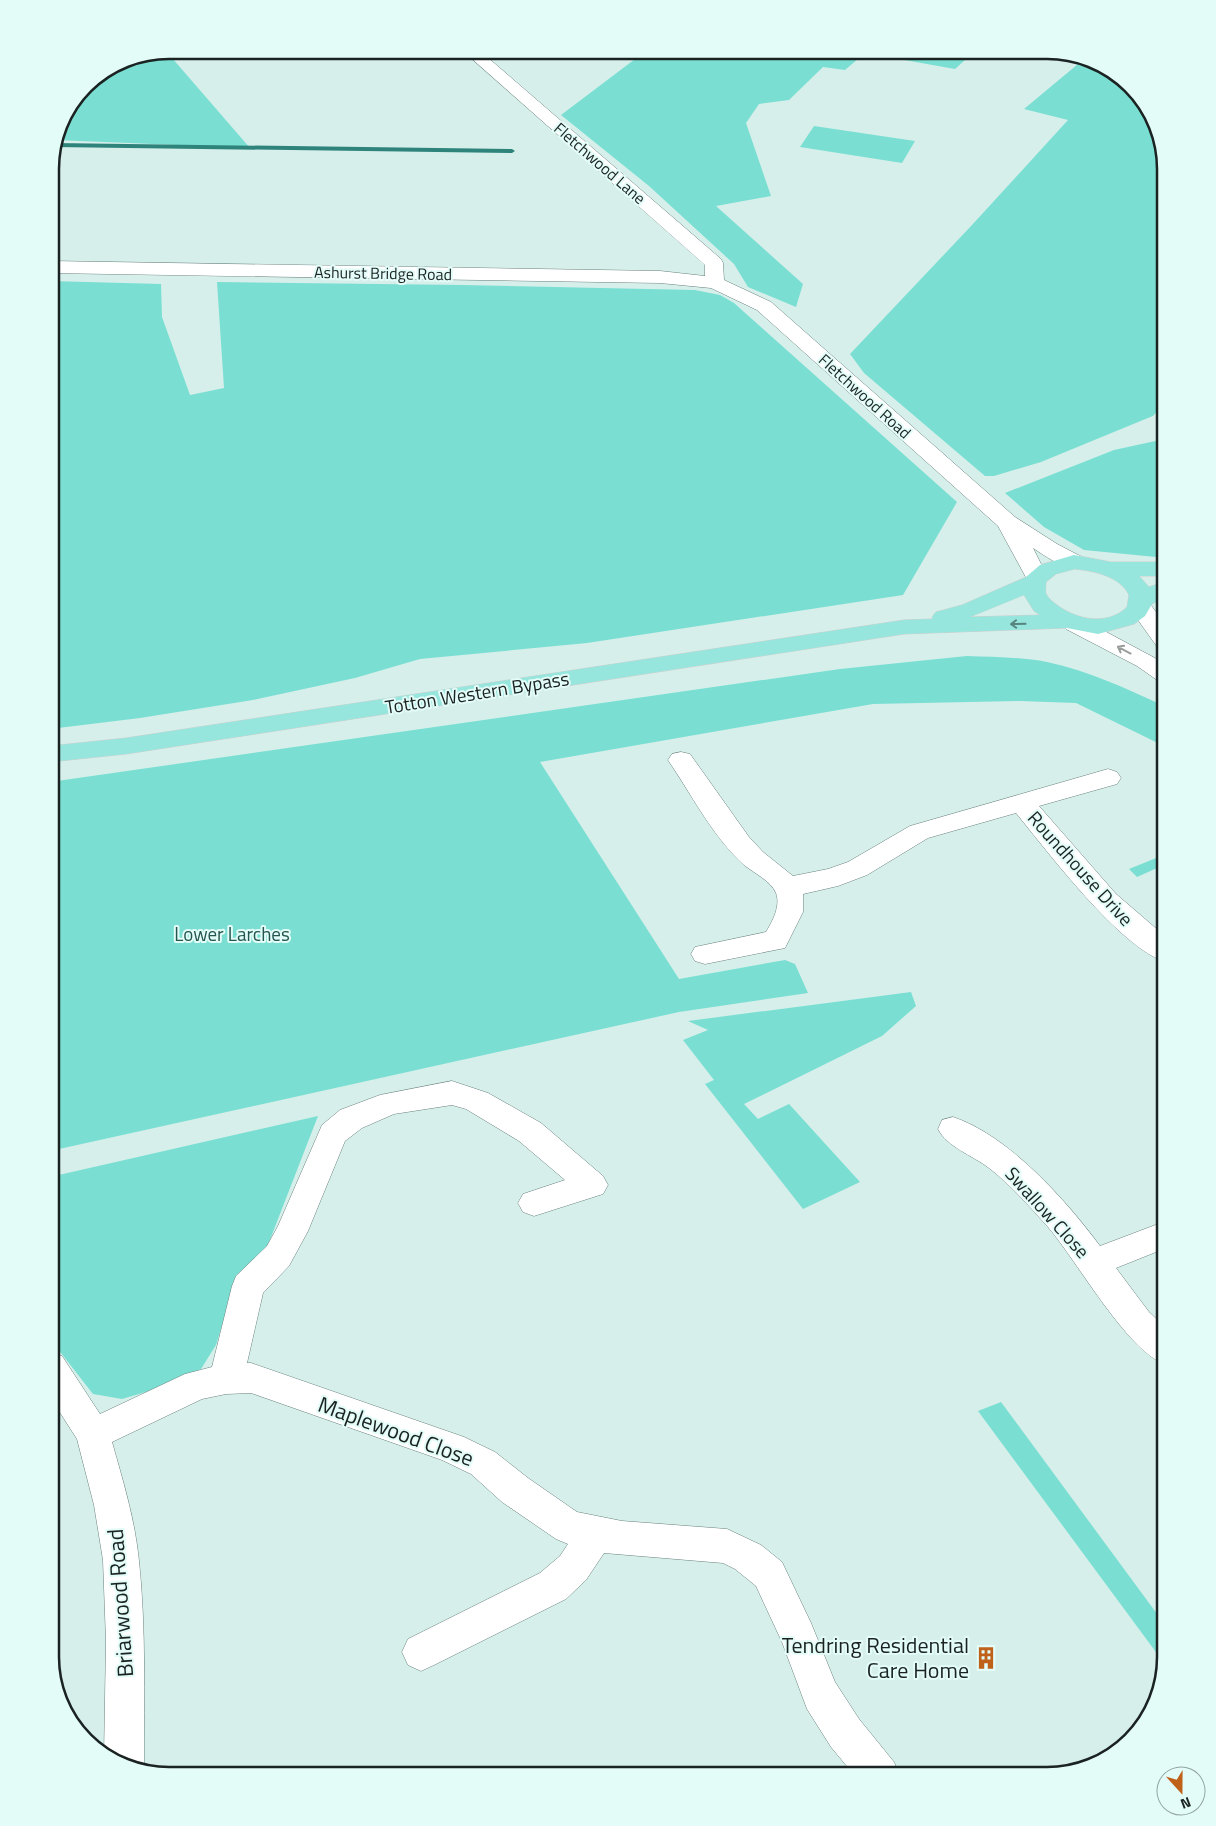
<svg xmlns="http://www.w3.org/2000/svg" width="1216" height="1826" font-family="'Titillium Web',sans-serif">
	<style>
		.green { fill: #7adfd2 }
		.lines { fill: none; stroke-linecap: round; stroke-linejoin: round }
		.stream { fill: #2e847b; fill-rule: evenodd }
		.street-casing { stroke: #6b827e; stroke-width: 1 }
		.primary-casing { stroke: #cdcfce; stroke-width: 1 }
		.street { fill: #fff; fill-rule: evenodd }
		.primary { fill: #97e6dd; fill-rule: evenodd }
		.oneway { stroke: #58847f }
		.oneway2 { stroke: #989c9b }
		.labels { text-anchor: middle; dominant-baseline: central; stroke-width: 4; stroke-linejoin: round; paint-order: stroke }
		.far-street-label { font-size: 16px; fill: #1a2321; stroke: #e3fcf8 }
		.street-label { font-size: 19px; fill: #1a2321; stroke: #e3fcf8 }
		.park-label { font-size: 19px; fill: #24554f; stroke: #e3fcf8 }
		.near-street-label { font-size: 22px; fill: #1a2321; stroke: #e3fcf8 }
		.near-poi-label { font-size: 22px; fill: #1a2321; stroke: #e3fcf8; text-anchor: end }
		.rim { fill: none; stroke: #1a2321; stroke-width: 2.5 }
	</style>
	<rect width="100%" height="100%" fill="#d6efeb"/>
	<path class="green" d="M647,50h329l-21,19 -90,-16 -20,17 -22,-3 -34,33 -30,4 -13,19 25,73 -55,10 87,78 -7,23 -48,-20 -14,-23 -85,-78 -88,-71z
		M166,51l84,97 -195,-8 4,-17 26,-38 38,-26z
		M1084,59l23,7 43,44 16,59v233l-13,14 -10,4 -102,42 -47,14h-9l-121,-103 -14,-19 122,-129 96,-105 -44,-11z
		M814,126l101,15 -13,22 -102,-16z
		M50,281l111,3 1,33 28,78 34,-7 -7,-106 246,3 232,5 25,5 14,8 223,199 -54,93 -316,48 -167,16 -65,19 -102,22 -113,18 -90,11z
		M1166,433v125l-82,-8 -40,-23 -39,-34 109,-43 46,-10z
		M967,656c27,1 54,1 80,6 42,9 81,27 119,45v40l-90,-44 -56,-2 -147,3 -333,58 139,217 106,-19 10,4 13,29 -129,19 -629,139v-369l790,-113z
		M1166,854v10l-29,13 -8,-8z
		M911,992l5,14 -34,30 -138,68 14,15 31,-15 71,78 -57,27 -98,-125 9,-4 -31,-40 25,-10 -20,-9z
		M318,1116l-52,134 -32,36 -18,59 -15,24 -45,20 -34,10 -29,-5 -43,-55v-162z
		M1001,1402l165,224 -2,37 -186,-252z"/>
	<g class="lines">
		<path class="stream" d="M54,143l458,6 3,2 -3,2 -458,-6z"/>
		<defs>
			<path id="street" d="M462,50h17l242,209 2,4 1,17 47,22 244,215 42,27 25,13 3,5 -3,5c-17,4 -35,-10 -49,-19l15,30 -3,5 -8,2 -8,-2 -31,-57 -241,-216 -46,-22 -51,-5 -610,-10v-12l610,10 45,5v-11z
				M1140,599l8,2 18,25v24l-8,-2 -30,-42 4,-5z
				M1074,617l8,2 84,45v19l-9,-3 -20,-14 -71,-37 -4,-5 4,-5z
				M681,752l9,2 59,83 14,15 30,24 35,-7 20,-7 62,-36 198,-57 9,3 4,6 -4,6 -78,22 77,88 50,43v25c-46,-14 -118,-110 -150,-149l-88,25 -61,37 -29,11 -35,8v18l-18,36 -80,16 -10,-3 -4,-7 4,-7 71,-15c6,-10 15,-26 10,-39 -5,-12 -22,-20 -32,-28 -30,-27 -50,-66 -72,-99l-4,-6 4,-6z
				M452,1081l36,12 53,30 62,53 5,9 -5,9 -69,22 -11,-4 -5,-9 5,-9 42,-14 -46,-39 -53,-32 -14,-4 -58,9 -32,14 -17,13 -37,90 -19,35 -26,27 -16,70h4l213,74 31,15 33,26 49,34 45,9 105,8 34,16 21,17 29,61 24,59 24,37 35,43 6,14h-45l-24,-29 -24,-38 -25,-67 -26,-56 -21,-17 -12,-6 -119,-10 -18,27 -20,19 -132,66 -13,6 -13,-6 -6,-13 6,-13 132,-66 20,-17 8,-12 -12,-5 -54,-37 -31,-28 -29,-14 -191,-67 -25,1 -24,5 -90,43c11,39 23,78 27,119 7,67 5,135 5,202l-3,6 -37,-12 2,-116 -3,-81 -9,-55 -17,-66 -27,-42v-45l12,4 38,58 85,-40 27,-7 20,-81 4,-10 31,-30 11,-20 44,-101 18,-15 40,-15z
				M953,1117c55,18 113,83 147,129l66,-25v27l-50,20 33,44 17,16v37c-40,-15 -88,-103 -118,-138 -18,-20 -38,-43 -59,-59 -17,-13 -42,-21 -51,-39l4,-9z"/>
			<path id="primary" d="M1074,555l37,7h55v14h-27l10,11 17,-6v16l-14,7 -7,12 -11,8 -36,10 -31,-6 -163,6 -778,120 -76,8v-16l76,-8 778,-118 29,-1 -1,-2 4,-5 26,-7 64,-28 14,-12zM1075,569c19,2 45,7 54,26l-2,12c-19,19 -50,13 -70,-2 -4,-3 -8,-6 -11,-11 -1,-3 0,-8 0,-12l10,-8zM1024,595l10,16 6,4 -70,2z"/>
		</defs>
		<use href="#street" class="street-casing"/>
		<use href="#primary" class="primary-casing"/>
		<use href="#street" class="street"/>
		<use href="#primary" class="primary"/>
	</g>
	<defs><path id="oneway-shaft" d="M-6 0H5M1.5-3L5.5 0L1.5 3" fill="none" stroke-width="1.6" stroke-linecap="round" stroke-linejoin="round" transform="scale(1.25)"/></defs>
	<use class="oneway" href="#oneway-shaft" transform="translate(1018 624) rotate(179)"/>
	<use class="oneway2" href="#oneway-shaft" transform="translate(1124 650) rotate(-152)"/>
	<defs>
		<symbol id="building-bare" viewBox="-9 -9 18 18"><path d="M-4-6H4V6H1V3H-1V6H-4ZM-2.5-4.3h1.7v1.8h-1.7ZM.8-4.3h1.7v1.8H.8ZM-2.5-1h1.7V.8h-1.7ZM.8-1h1.7V.8H.8Z" fill="#c06119" stroke="#e3fcf8" stroke-width="2.5" paint-order="stroke"/></symbol>
	</defs>
	<g fill-rule="evenodd">
		<use href="#building-bare" x="970" y="1642" width="32" height="32"/>
	</g>
	<g class="labels">
		<g class="far-street-label">
			<text transform="translate(600 163) rotate(41)">Fletchwood Lane</text>
			<text transform="translate(383 273) rotate(1)">Ashurst Bridge Road</text>
			<text transform="translate(865 396) rotate(42)">Fletchwood Road</text>
		</g>
		<g class="street-label">
			<text transform="translate(477 692) rotate(-9)">Totton Western Bypass</text>
			<text transform="translate(1081 868) rotate(48)">Roundhouse Drive</text>
			<text transform="translate(1048 1212) rotate(48)">Swallow Close</text>
		</g>
		<g class="park-label">
			<text x="232" y="933">Lower Larches</text>
		</g>
		<g class="near-street-label">
			<text transform="translate(396 1431) rotate(20)">Maplewood Close</text>
			<text transform="translate(120 1603) rotate(-94)">Briarwood Road</text>
		</g>
		<g class="near-poi-label">
			<text x="969" y="1645">Tendring Residential<tspan x="969" dy="25">Care Home</tspan></text>
		</g>
	</g>
	<path d="M0 0H1216V1826H0ZM169 59H1047A110 110 0 0 1 1157 169V1657A110 110 0 0 1 1047 1767H169A110 110 0 0 1 59 1657V169A110 110 0 0 1 169 59Z" fill="#e3fcf8" fill-rule="evenodd"/>
	<path class="rim" d="M169 59H1047A110 110 0 0 1 1157 169V1657A110 110 0 0 1 1047 1767H169A110 110 0 0 1 59 1657V169A110 110 0 0 1 169 59Z"/>
	<g transform="translate(1181 1791) rotate(159)"><circle r="24" fill="#e3fcf8" stroke="#93a5a2"/>
	<path d="M0-4L9 19L0 12L-9 19Z" fill="#c06119"/>
	<text y="-8" font-size="14" font-weight="bold" text-anchor="middle" fill="#1a2321">N</text>
	</g>
</svg>
